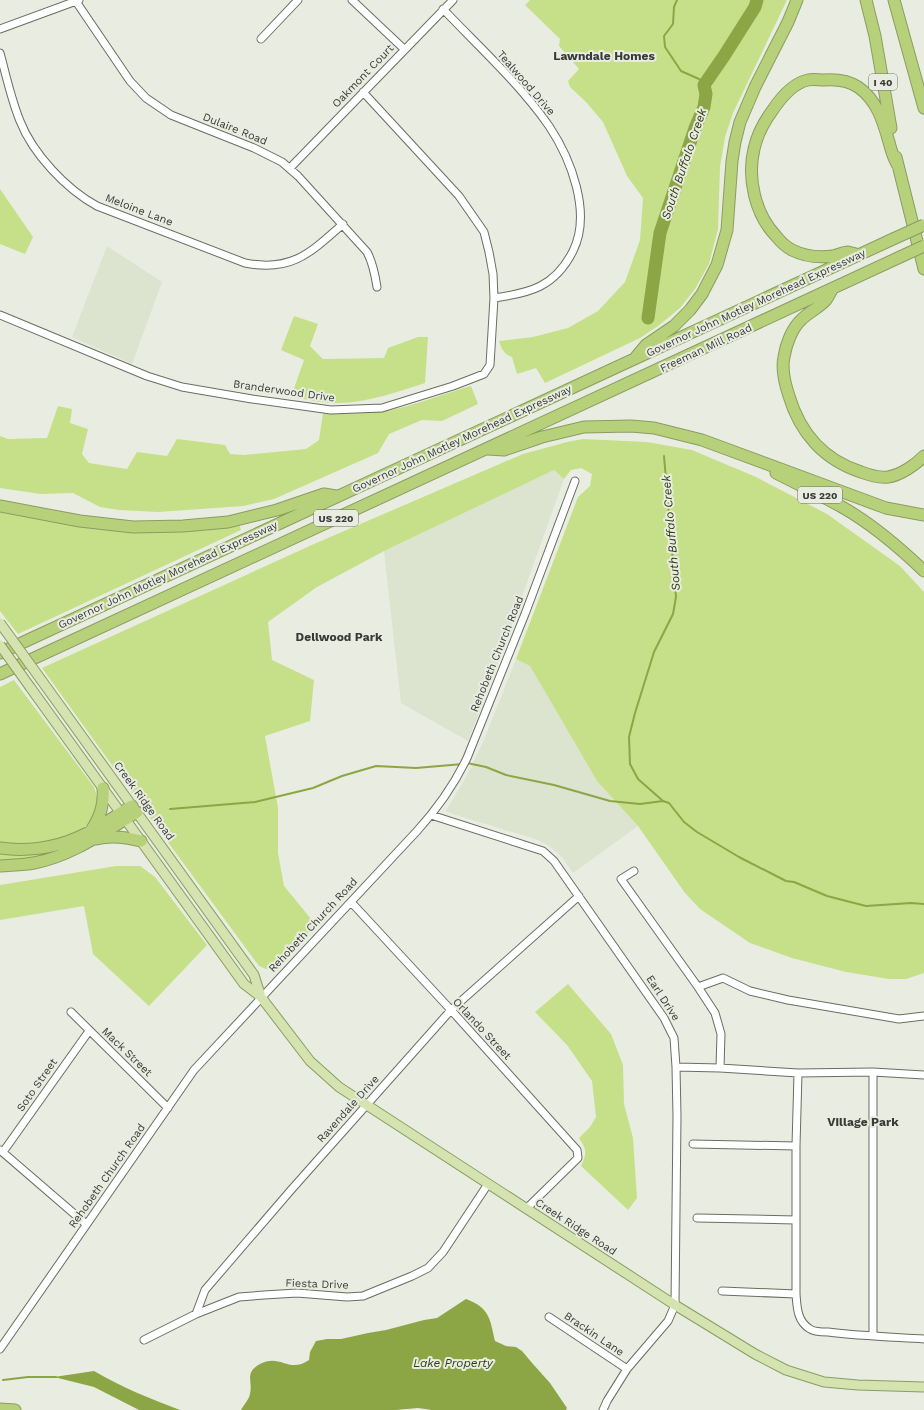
<svg xmlns="http://www.w3.org/2000/svg" width="924" height="1410" font-family="'Work Sans',sans-serif">
	<style>
		.built { fill: #dce3cf }
		.green { fill: #c5e089 }
		.water { fill: #8ca645 }
		.lines { fill: none; stroke-linecap: round; stroke-linejoin: round }
		.stream { stroke: #8ca645; stroke-width: 2 }
		.river { stroke: #8ca645; stroke-width: 13 }
		.minor-casing { stroke: #696d62; stroke-width: 9 }
		.major-casing { stroke: #8b9c62; stroke-width: 11 }
		.highway-casing { stroke: #8b9c62; stroke-width: 13 }
		.minor { stroke: #fff; stroke-width: 7 }
		.major { stroke: #d4e3af; stroke-width: 9 }
		.highway { stroke: #b7d17a; stroke-width: 11 }
		.major-bridge-casing { stroke: #8b9c62; stroke-width: 11; stroke-linecap: butt }
		.highway-bridge-casing { stroke: #8b9c62; stroke-width: 13; stroke-linecap: butt }
		.major-bridge { stroke: #d4e3af; stroke-width: 9 }
		.highway-bridge { stroke: #b7d17a; stroke-width: 11 }
		.labels { text-anchor: middle; dominant-baseline: central; stroke-width: 4; stroke-linejoin: round; paint-order: stroke }
		.shield { fill: #e9ede1; stroke: #6d7069; stroke-width: 1 }
		.shield-label { font-size: 10px; font-weight: bold; fill: #383a35 }
		.street-label { font-size: 11px; fill: #383a35; stroke: #e9ede1 }
		.neighbourhood-label { font-size: 12px; font-weight: bold; fill: #383a35; stroke: #e9ede1 }
		.water-label { font-size: 12px; font-style: italic; fill: #313c13; stroke: #e9ede1 }
	</style>
	<rect width="100%" height="100%" fill="#e9ede1"/>
	<path class="built" d="M107,246l55,36 -30,82 -60,-27z
		M554,470l10,9 -58,162 -38,100 -67,-38 -17,-152z
		M516,659l14,7 67,115 41,45 -65,47 -11,-16 -14,-12 -13,-6 -82,-25 -7,-3 20,-34 18,-37z"/>
	<path class="green" d="M530,0h257l-54,113 -8,24 -5,30 -2,62 -9,35 -14,25 -15,19 -22,18 -18,12 -95,45 -9,-15 -19,6 -5,-17c-8,-3 -10,-7 -13,-16l34,-4 35,-9 30,-17 27,-29 15,-42 3,-42 -16,-22 -24,-54 -17,-20 -16,-15 -2,-6 11,-12 -20,-23 1,-7 -35,-34z
		M0,189l33,48 -8,17 -25,-10z
		M294,316l24,8 -8,22 13,13 61,-1 4,-10 30,-11h10l-3,46c-28,9 -55,19 -85,20 -16,1 -33,-4 -49,-6l13,-37 -23,-10z
		M471,386l7,18 -36,17 -20,-1 -33,14 -11,19 -104,46 -31,7 -85,6 -39,-2 -19,-3 -27,-14 -32,1 -41,-6v-52l8,3 39,-1 11,-32 14,3 -2,14 18,6 -6,25 7,9 38,6 10,-17 30,4 10,-17 48,6 5,9 14,1 62,-6 13,-9 4,-27c23,1 45,1 68,-3 25,-5 55,-17 80,-24z
		M583,439l64,3 45,8 64,27 71,37 73,52 24,26v381l-18,6h-17l-43,-7 -54,-14 -42,-15 -50,-34 -15,-16 -47,-67 -41,-45 -67,-115 -14,-7 62,-162 12,-11 2,-12 -11,-6 -10,2 -7,9 -10,-9 -170,81 -67,36 -49,35 4,38 42,20 -4,41 -45,15 13,72v45l6,33 32,39 -42,43 -8,1 -7,-3 -114,-155 -103,-143 272,-124 209,-90 44,-12z
		M0,510l174,21 31,-1 34,-6 2,6 -223,104 -18,-23z
		M14,680l80,107c20,53 -60,60 -94,55v-155z
		M57,849l-1,3 -27,7 -29,2v-9z
		M116,866h24l15,11 52,68 -58,61 -56,-52 -9,-48 -84,14v-35z
		M568,984l43,50 12,31 1,39 9,34 4,60 -9,12 -47,-44c6,-13 6,-16 -2,-28l11,-11 6,-10 -4,-36 -25,-36 -32,-33z"/>
	<path class="water" d="M466,1299c24,9 24,20 29,42l11,5 10,1 6,4 11,13 17,19 17,25 -1,2h-134l-14,-2 -22,2h-155c3,-5 8,-11 9,-16 3,-13 -6,-21 10,-30 20,-11 29,10 49,-4l1,-8 6,-11 11,-2h14l27,-6 18,-3 38,-10 13,-2z
		M94,1371c27,16 57,28 86,39h-41l-45,-23 -40,-10z"/>
	<g class="lines">
		<path class="stream" d="M677,0l-3,7 -1,17 -9,12 1,11 16,24 18,8 5,6
			M664,456l12,141 -3,17 -19,38 -19,61 -6,24 1,27 8,15 25,22 6,2 15,19 13,10 42,25 47,24 8,1 33,14 39,10 45,-3 13,1
			M467,763l19,4 20,8 48,10 56,16 30,3 23,-3
			M170,809l85,-7 58,-14 29,-12 34,-10 40,2 47,-4
			M3,1380l25,-3h28"/>
		<path class="river" d="M648,318l12,-85 35,-105 9,-21 2,-13 -2,-9 20,-29 31,-49 2,-7"/>
		<defs>
			<path id="minor" d="M75,0l55,81 16,17 25,17 83,33 28,14 16,14 69,76c6,11 8,22 10,35
				M352,0l52,49
				M443,9c36,38 76,74 106,117 22,33 43,87 24,125 -18,36 -43,42 -79,47
				M0,29l79,-29
				M261,39l37,-39
				M0,53c6,22 11,46 20,68 13,33 46,68 77,85l148,57c47,9 65,-10 98,-39
				M290,168l163,-168
				M0,315l147,61 35,11 70,12 79,11 51,-2 71,-22 31,-12 6,-9 4,-67 -1,-24 -4,-22 -5,-20 -25,-36 -96,-104
				M431,815l112,36 11,10 110,157 10,20 2,29 1,49 -2,189 -7,16 -41,48 -20,32 -4,9
				M634,871l-13,8 77,108
				M351,902l100,108 126,140 1,8 -52,51
				M71,1012l97,96
				M924,1016l-25,3 -111,-19 -38,-9 -27,-13 -25,9 17,26 6,21 -1,34 78,5 75,-1 51,3
				M676,1067l44,1
				M873,1072v264
				M798,1073l-2,73v148c1,13 1,27 14,35 4,3 13,3 18,3 32,4 64,5 96,7
				M693,1144l103,2
				M0,1150l86,74
				M3,1152l86,-121
				M697,1218l99,2
				M722,1291l74,3
				M196,1314l43,-17 25,-2 33,-2 50,4 16,-1 49,-20 16,-8 15,-16 45,-68
				M549,1317l78,52
				M144,1340l52,-26 9,-24 86,-100 160,-180 128,-114
				M0,1349l194,-279 223,-239c20,-22 37,-46 50,-73l58,-144 50,-133"/>
			<path id="major" d="M42,681l212,294 7,22
				M30,687l214,297 17,13 49,64 29,26 336,218 80,49 31,16 38,12 34,3 66,2"/>
			<path id="highway" d="M866,0l9,36 16,92
				M894,0l30,108
				M896,157l28,112
				M859,255c-3,-1 -7,-2 -11,-3 -5,0 -10,3 -15,4 -14,2 -29,0 -41,-6 -6,-3 -12,-9 -16,-14 -21,-22 -29,-58 -22,-87 3,-14 10,-27 18,-38 8,-12 21,-28 36,-31 5,-1 11,0 15,0 12,-1 26,1 35,7 19,13 25,34 31,55 2,8 4,15 8,22
				M832,290c-2,3 -4,7 -6,10 -6,7 -17,12 -24,19 -10,9 -16,25 -18,38 -3,13 1,27 5,39 11,37 35,64 72,76 8,3 18,6 27,5 13,-2 27,-12 36,-21
				M636,357l10,-12 28,-19 16,-16 12,-16 15,-29 10,-35 5,-69 3,-19 5,-20 15,-35 33,-65 9,-22
				M488,449l16,1 38,-13 42,-10 47,-1 23,2 48,12 184,68 38,7
				M776,473c22,11 44,22 66,34 30,17 57,40 82,64
				M0,506l80,15 53,6 50,-1 45,-4 49,-12 47,-16 12,2
				M0,653l893,-414
				M0,674l900,-417
				M92,829c9,-14 12,-25 11,-41
				M96,839c15,-4 30,-2 45,2
				M0,848c25,4 55,0 79,-11 18,-8 36,-21 53,-31
				M0,866c11,-1 23,-1 34,-3 38,-7 70,-31 103,-51
				M0,1409l15,1"/>
		</defs>
		<use href="#minor" class="minor-casing"/>
		<use href="#major" class="major-casing"/>
		<use href="#highway" class="highway-casing"/>
		<use href="#minor" class="minor"/>
		<use href="#major" class="major"/>
		<use href="#highway" class="highway"/>
		<defs>
			<path id="major-bridge" d="M0,623l42,58
				M0,645l30,42"/>
			<path id="highway-bridge" d="M893,239l31,-14
				M900,257l24,-11"/>
		</defs>
		<use href="#major-bridge" class="major-bridge-casing"/>
		<use href="#highway-bridge" class="highway-bridge-casing"/>
		<use href="#major-bridge" class="major-bridge"/>
		<use href="#highway-bridge" class="highway-bridge"/>
	</g>
	<g class="labels">
		<g class="shield">
			<rect x="869" y="74" width="28" height="16" rx="3"/>
			<rect x="798" y="487" width="44" height="16" rx="3"/>
			<rect x="314" y="510" width="44" height="16" rx="3"/>
		</g>
		<g class="shield-label">
			<text x="883" y="82">I 40</text>
			<text x="820" y="495">US 220</text>
			<text x="336" y="518">US 220</text>
		</g>
		<g class="street-label">
			<text transform="translate(363 76) rotate(-46)">Oakmont Court</text>
			<text transform="translate(526 83) rotate(49)">Tealwood Drive</text>
			<text transform="translate(235 129) rotate(22)">Dulaire Road</text>
			<text transform="translate(139 210) rotate(21)">Meloine Lane</text>
			<text transform="translate(756 303) rotate(-25)">Governor John Motley Morehead Expressway</text>
			<text transform="translate(706 348) rotate(-25)">Freeman Mill Road</text>
			<text transform="translate(284 391) rotate(8)">Branderwood Drive</text>
			<text transform="translate(462 439) rotate(-25)">Governor John Motley Morehead Expressway</text>
			<text transform="translate(168 575) rotate(-25)">Governor John Motley Morehead Expressway</text>
			<text transform="translate(497 654) rotate(-68)">Rehobeth Church Road</text>
			<text transform="translate(144 801) rotate(54)">Creek Ridge Road</text>
			<text transform="translate(313 925) rotate(-47)">Rehobeth Church Road</text>
			<text transform="translate(663 998) rotate(57)">Earl Drive</text>
			<text transform="translate(482 1029) rotate(47)">Orlando Street</text>
			<text transform="translate(127 1052) rotate(44)">Mack Street</text>
			<text transform="translate(37 1085) rotate(-55)">Soto Street</text>
			<text transform="translate(348 1109) rotate(-48)">Ravendale Drive</text>
			<text transform="translate(107 1176) rotate(-55)">Rehobeth Church Road</text>
			<text transform="translate(576 1227) rotate(33)">Creek Ridge Road</text>
			<text transform="translate(317 1284) rotate(2)">Fiesta Drive</text>
			<text transform="translate(594 1334) rotate(34)">Brackin Lane</text>
		</g>
		<g class="neighbourhood-label">
			<text x="604" y="56">Lawndale Homes</text>
			<text x="339" y="637">Dellwood Park</text>
			<text x="863" y="1122">Village Park</text>
		</g>
		<g class="water-label">
			<text transform="translate(684 164) rotate(-71)">South Buffalo Creek</text>
			<text transform="translate(671 533) rotate(-95)">South Buffalo Creek</text>
			<text x="453" y="1363">Lake Property</text>
		</g>
	</g>
</svg>
